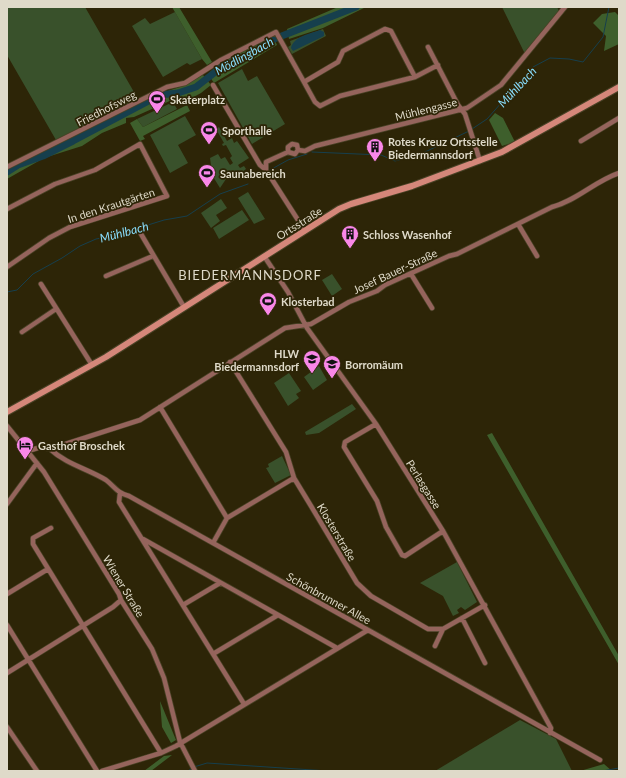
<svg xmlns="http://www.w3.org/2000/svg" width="626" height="778" font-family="Lato,sans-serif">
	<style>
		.green { fill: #39512b }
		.forest { fill: #3e5f2c }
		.water { fill: #163f4d }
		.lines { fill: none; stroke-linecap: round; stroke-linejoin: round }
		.stream { stroke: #163f4d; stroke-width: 1 }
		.river { stroke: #163f4d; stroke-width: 7 }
		.street-casing { stroke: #494226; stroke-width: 6 }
		.secondary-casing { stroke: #494226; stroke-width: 8 }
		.street { stroke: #95645c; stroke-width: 4.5 }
		.secondary { stroke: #d5877a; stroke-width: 6 }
		.labels { text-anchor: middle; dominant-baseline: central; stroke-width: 3.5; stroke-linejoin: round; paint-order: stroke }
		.poi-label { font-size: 11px; font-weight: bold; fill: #dfdac9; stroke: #2d2507; text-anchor: start }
		.street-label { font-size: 11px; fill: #dfdac9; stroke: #2d2507 }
		.water-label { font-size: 12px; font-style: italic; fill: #89defd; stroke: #2d2507 }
		.quarter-label { font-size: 13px; letter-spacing: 1px; fill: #dfdac9; stroke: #2d2507 }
	</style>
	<rect width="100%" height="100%" fill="#2d2507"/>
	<path class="green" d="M7,7h78l53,92 -82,41 -49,-85z
		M502,7h55l2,4 -34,43z
		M175,12l27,47 -12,6 -3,-2 -24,14 -31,-51 13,-8 5,6z
		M323,29l3,7 -34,18 -4,-7 3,-2 -1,-4z
		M242,69l6,12 9,-5 28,48 -33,20 -34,-61z
		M173,102l4,7 -34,18 -6,-8z
		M185,116l11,19 -18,10 10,18 -18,10 -20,-38z
		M219,127l8,14 5,-3 2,5 3,-2 12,17 -11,7 2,3 4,-2 2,3 -11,9 -9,1 -6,9 -13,-21 4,-2 -1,-7 8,-4 3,5 4,-2 5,8 3,-2 -3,-5 2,-2 -6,-11 -3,1 -1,-2 2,-1 -8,-14z
		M248,192l17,27 -11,5 -16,-26z
		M221,199l6,9 -11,7 4,6 -9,7 -10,-15z
		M242,210l7,10 -30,19 -6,-11z
		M332,274l10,15 -10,7 -10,-16z
		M319,366l8,14 -14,10 -9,-13z
		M289,373l12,18 -5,3 3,4 -11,8 -14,-23z
		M352,404l4,5 -37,24 -13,2 -1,-3z
		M282,456l9,19 -16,8 -9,-15 3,-1 -1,-3z
		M457,562l20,40 -12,8 -4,-3 -4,3 2,3 -6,3 -10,-20 -23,-13z
		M520,720l36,19 16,32h-137z"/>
	<path class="forest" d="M172,7h7l33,55 -5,3 -5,-6z
		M338,7h28l-43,21 -34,11 -2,-10z
		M615,12l4,4v28l-15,7 2,-15 -13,-13 9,-9z
		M273,36l4,9 -63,38 -6,-9 12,-11z
		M203,75l8,10 -10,8 -13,7h-16l-38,17 -8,1v5l-24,10 -20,13 -38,12 -37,21v-9l11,-7 68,-32 72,-37 22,-7z
		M187,105l3,6 -47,25 2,3 -5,2 -10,-18 7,-4 6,8z
		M495,113l8,5 12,24 -13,4 -13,-26z
		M492,433l127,223v9l-132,-230z
		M160,701l16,39 -5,3 -9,-16z
		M172,755l-21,16h-7l20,-15z
		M604,764l8,7h-32z"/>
	<path class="water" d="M320,30l4,2v4l-31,15 -2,-3c3,-12 19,-14 29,-18z"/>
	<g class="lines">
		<path class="stream" d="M472,129l15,-10 46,-52 17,-9 19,1 14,3 20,-25 6,-30
			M312,152l69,3 14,6 15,-4
			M423,153l46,-22
			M270,170l18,-10 19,-6
			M7,292l10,-2 16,-16 29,-16 18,-12 16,-7 20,-4 48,-15 23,-4 33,-22 28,-10
			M194,767l13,-4 121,8
			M188,771l3,-2
			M602,771l17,-3"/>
		<path class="river" d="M7,172l11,-7 25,-9 30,-15 87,-46 18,-2 18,-6 27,-21 26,-10 25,-17 82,-32"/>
		<defs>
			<path id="street" d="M428,47l30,58 7,9 15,47
				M415,77l-24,-46 -6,-2 -42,22 -5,11 -34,20 11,20 5,4 20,-10 75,-19 23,-12
				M213,85l47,80 6,5 39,61
				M581,141l38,-23
				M288,152v-5l4,-3 5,1 1,5
				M7,167l160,-80 18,-4 36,-23 55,-28 28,50
				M266,170v-8l22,-10 7,2 3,-4 7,1 10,-5 152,-38 34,-23 64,-78
				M7,209l48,-25 40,-14 45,-26 27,52 -97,31 -21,11 -42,29
				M518,224l19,32
				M141,234l43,73
				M264,256l24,36 19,36 69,96 67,107 108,197 -1,5
				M411,274l21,34
				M106,276l47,-20
				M41,284l51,81
				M22,332l34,-23
				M230,362l56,90 8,26 17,28 46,77 14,13 57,33h15l42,-24
				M160,407l67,111
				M376,424l-31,18 -1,5 33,54 9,26 16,28 3,1 38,-25
				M7,426l37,46 75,122 2,6 31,49 12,29 16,64 15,29
				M50,449c16,15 38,20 56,31 9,7 11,13 23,16l471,264
				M28,451l13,-4 9,2 90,-29 145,-92 26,-4 38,-22 28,-11 8,-6 64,-29 8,-2 95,-47c24,-6 43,-26 67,-34
				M120,493l-1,9 125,202
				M7,504l30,-41
				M51,528l-18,10v6l128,209
				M143,539l194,109
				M213,543l14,-25 67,-40
				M7,594l41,-25
				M183,605l37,-22
				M462,618l23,45
				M7,625l90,146
				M435,646l8,-17
				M213,654l65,-39
				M7,673l106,-66 8,-7
				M7,727l30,44
				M102,771l59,-18 15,-7 192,-116"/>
			<path id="secondary" d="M7,412l99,-55 233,-148 12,-5 61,-18 90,-34 117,-65"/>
		</defs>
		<use href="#street" class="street-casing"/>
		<use href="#secondary" class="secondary-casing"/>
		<use href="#street" class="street"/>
		<use href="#secondary" class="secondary"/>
	</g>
	<defs>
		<symbol id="stadium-pin" viewBox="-11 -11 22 30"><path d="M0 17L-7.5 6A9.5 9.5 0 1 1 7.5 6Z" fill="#f987e8" stroke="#2d2507"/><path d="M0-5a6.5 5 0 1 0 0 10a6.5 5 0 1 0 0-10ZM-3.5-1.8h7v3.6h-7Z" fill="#111"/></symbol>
		<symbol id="building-pin" viewBox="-11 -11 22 30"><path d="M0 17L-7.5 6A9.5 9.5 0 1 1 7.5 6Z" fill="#f987e8" stroke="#2d2507"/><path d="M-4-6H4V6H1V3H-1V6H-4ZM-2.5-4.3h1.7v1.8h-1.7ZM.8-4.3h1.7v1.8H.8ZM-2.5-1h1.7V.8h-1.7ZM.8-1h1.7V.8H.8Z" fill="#111"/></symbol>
		<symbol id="school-pin" viewBox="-11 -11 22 30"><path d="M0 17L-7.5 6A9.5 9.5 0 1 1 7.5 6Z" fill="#f987e8" stroke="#2d2507"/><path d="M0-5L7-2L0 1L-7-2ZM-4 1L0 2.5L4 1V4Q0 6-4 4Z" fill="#111"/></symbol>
		<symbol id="hotel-pin" viewBox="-11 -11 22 30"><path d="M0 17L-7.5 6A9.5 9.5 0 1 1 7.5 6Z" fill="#f987e8" stroke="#2d2507"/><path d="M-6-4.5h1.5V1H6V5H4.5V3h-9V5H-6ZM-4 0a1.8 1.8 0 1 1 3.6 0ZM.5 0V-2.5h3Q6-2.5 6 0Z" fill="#111"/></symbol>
	</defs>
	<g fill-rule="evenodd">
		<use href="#stadium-pin" x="147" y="89" width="20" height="27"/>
		<use href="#stadium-pin" x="199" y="120" width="20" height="27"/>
		<use href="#building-pin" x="365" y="137" width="20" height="27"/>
		<use href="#stadium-pin" x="197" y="163" width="20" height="27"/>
		<use href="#building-pin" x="340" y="224" width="20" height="27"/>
		<use href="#stadium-pin" x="258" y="291" width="20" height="27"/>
		<use href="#school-pin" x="302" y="349" width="20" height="27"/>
		<use href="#school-pin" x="322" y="354" width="20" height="27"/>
		<use href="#hotel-pin" x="15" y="435" width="20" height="27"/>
	</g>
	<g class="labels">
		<g class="poi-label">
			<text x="170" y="99">Skaterplatz</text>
			<text x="222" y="130">Sporthalle</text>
			<text x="388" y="141">Rotes Kreuz Ortsstelle<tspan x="388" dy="13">Biedermannsdorf</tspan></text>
			<text x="220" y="173">Saunabereich</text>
			<text x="363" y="234">Schloss Wasenhof</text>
			<text x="281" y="301">Klosterbad</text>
			<text x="299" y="353" text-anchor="end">HLW<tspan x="299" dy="13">Biedermannsdorf</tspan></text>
			<text x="345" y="364">Borromäum</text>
			<text x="38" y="445">Gasthof Broschek</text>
		</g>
		<g class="street-label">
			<text transform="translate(106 108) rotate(-27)">Friedhofsweg</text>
			<text transform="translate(426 109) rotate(-14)">Mühlengasse</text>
			<text transform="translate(111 205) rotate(-18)">In den Krautgärten</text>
			<text transform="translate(299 223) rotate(-32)">Ortsstraße</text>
			<text transform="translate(395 271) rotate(-25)">Josef Bauer-Straße</text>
			<text transform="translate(424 484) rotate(58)">Perlasgasse</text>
			<text transform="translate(337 532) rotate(59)">Klosterstraße</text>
			<text transform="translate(124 586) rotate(59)">Wiener Straße</text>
			<text transform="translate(329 598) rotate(29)">Schönbrunner Allee</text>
		</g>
		<g class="water-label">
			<text transform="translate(244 56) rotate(-29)">Mödlingbach</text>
			<text transform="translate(517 87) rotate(-47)">Mühlbach</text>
			<text transform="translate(124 232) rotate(-15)">Mühlbach</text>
		</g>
		<g class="quarter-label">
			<text x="250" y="275">BIEDERMANNSDORF</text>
		</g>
	</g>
	<rect width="626" height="778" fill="none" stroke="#dfdac9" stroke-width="16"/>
</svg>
